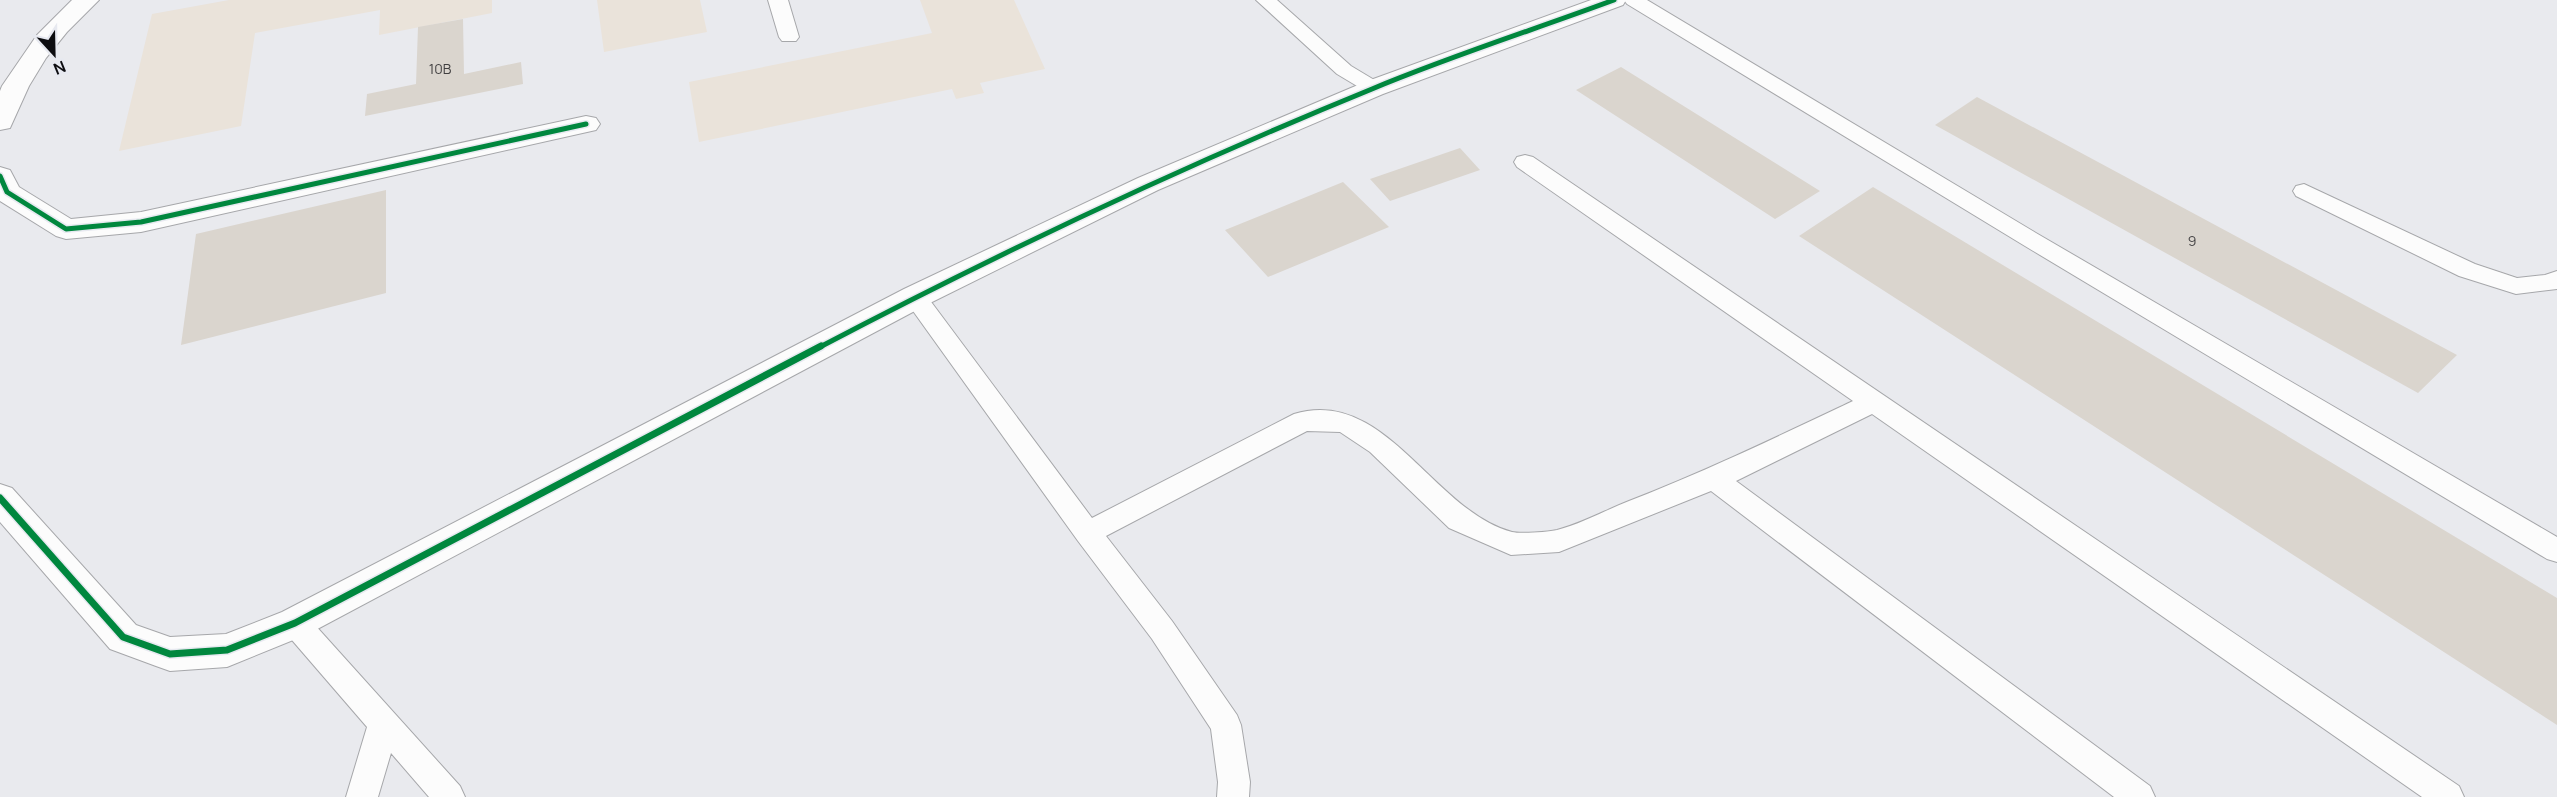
<svg xmlns="http://www.w3.org/2000/svg" width="2557" height="797" font-family="Manrope,sans-serif">
	<style>
		.medical { fill: #eae3da }
		.building { fill: #dad5ce }
		.lines { fill: none; stroke-linecap: round; stroke-linejoin: round }
		.service-casing { stroke: #a6a7aa; stroke-width: 2 }
		.minor-casing { stroke: #a6a7aa; stroke-width: 2 }
		.service { fill: #fcfcfc; fill-rule: evenodd }
		.minor { fill: #fcfcfc; fill-rule: evenodd }
		.cycleway-far1-casing { stroke: #e7e9f0; stroke-width: 8 }
		.cycleway-casing { stroke: #e7e9f0; stroke-width: 10 }
		.cycleway-far1 { stroke: #00873e; stroke-width: 5 }
		.cycleway { stroke: #00873e; stroke-width: 7 }
		.labels { text-anchor: middle; dominant-baseline: central; stroke-width: 4.5; stroke-linejoin: round; paint-order: stroke }
		.number-label { font-size: 14px; fill: #403f40 }
	</style>
	<rect width="100%" height="100%" fill="#e9eaee"/>
	<path class="medical" d="M229,0h263v13l-113,22 1,-25 -125,23 -14,93 -122,25 33,-137z
		M597,0h103l7,32 -103,20z
		M920,0h94l31,69 -65,14 4,10 -28,6 -4,-10 -253,53 -10,-60 243,-49z"/>
	<path class="building" d="M463,19l1,55 57,-12 2,22 -158,32 2,-22 49,-10 2,-57z
		M1621,67l199,124 -45,28 -199,-129z
		M1977,97l480,258 -39,38 -483,-268z
		M1460,148l20,22 -90,31 -20,-22z
		M1343,182l46,45 -121,50 -43,-47z
		M1873,187l684,411v127l-758,-489z
		M386,190v103l-205,52 15,-111z"/>
	<g class="lines">
		<defs>
			<path id="service" d="M768,0h20l11,37 -3,4h-14l-3,-4z
				M1256,0h21l74,66 30,18 3,4 -3,4h-14l-30,-18z
				M1624,0h23l389,233 521,304v25l-10,-3 -527,-316 -393,-239z
				M1525,155l8,2 926,629 5,11h-42l-550,-383 -136,67 414,305 5,11h-41l-403,-306 -152,61 -48,3 -62,-27 -79,-76 -30,-20 -33,-1 -201,105 66,85 65,94 4,10 9,57 -1,15h-32l1,-15 -7,-53 -59,-90 -74,-98 -175,-244 4,-6 8,-2 8,2 169,227 202,-104c91,-28 139,97 218,118 8,2 36,0 45,-2 24,-6 49,-20 72,-29 77,-30 150,-65 224,-100l-336,-234 -3,-5 3,-5z
				M2304,184l171,80 42,14 28,-3 12,-4v18l-41,5 -57,-18 -163,-80 -3,-5 3,-5z
				M295,611l10,3 155,172 5,11h-36l-38,-44 -13,44h-32l21,-70 -82,-95 -5,-9 5,-9z"/>
			<path id="minor" d="M72,0h27l-32,32 -21,26 -17,28 -19,42 -10,2v-39l2,-5 35,-51z
				M1591,0h35l-3,5 -240,89 -225,96 -232,115 -618,329 -81,33 -57,4 -14,-5 -46,-17 -110,-127v-38l12,4 124,137 34,12 56,-3 56,-22 622,-323 234,-111 227,-96z
				M586,116l10,2 4,6 -4,6 -455,102 -75,7 -10,-3 -56,-35v-34l10,3 9,17 52,32 70,-7z"/>
		</defs>
		<use href="#service" class="service-casing"/>
		<use href="#minor" class="minor-casing"/>
		<use href="#service" class="service"/>
		<use href="#minor" class="minor"/>
		<defs>
			<path id="cycleway-far1" d="M0,176l7,16 59,37 75,-7 445,-98
				M818,348c181,-95 365,-182 554,-259 79,-33 161,-59 242,-89"/>
			<path id="cycleway" d="M0,498l123,139 47,17 57,-4 68,-27 526,-277"/>
		</defs>
		<use href="#cycleway-far1" class="cycleway-far1-casing"/>
		<use href="#cycleway" class="cycleway-casing"/>
		<use href="#cycleway-far1" class="cycleway-far1"/>
		<use href="#cycleway" class="cycleway"/>
	</g>
	<g class="labels">
		<g class="number-label">
			<text x="440" y="68">10В</text>
			<text x="2192" y="240">9</text>
		</g>
	</g>
	<g transform="translate(54 54) rotate(158)" stroke="#e7e9f0" stroke-width="4.5" paint-order="stroke">
	<path d="M0-4.5L10 22L0 15L-10 22Z" fill="#0d0d10"/>
	<text y="-9" font-size="16" font-weight="bold" text-anchor="middle" fill="#0d0d10">N</text>
	</g>
</svg>
